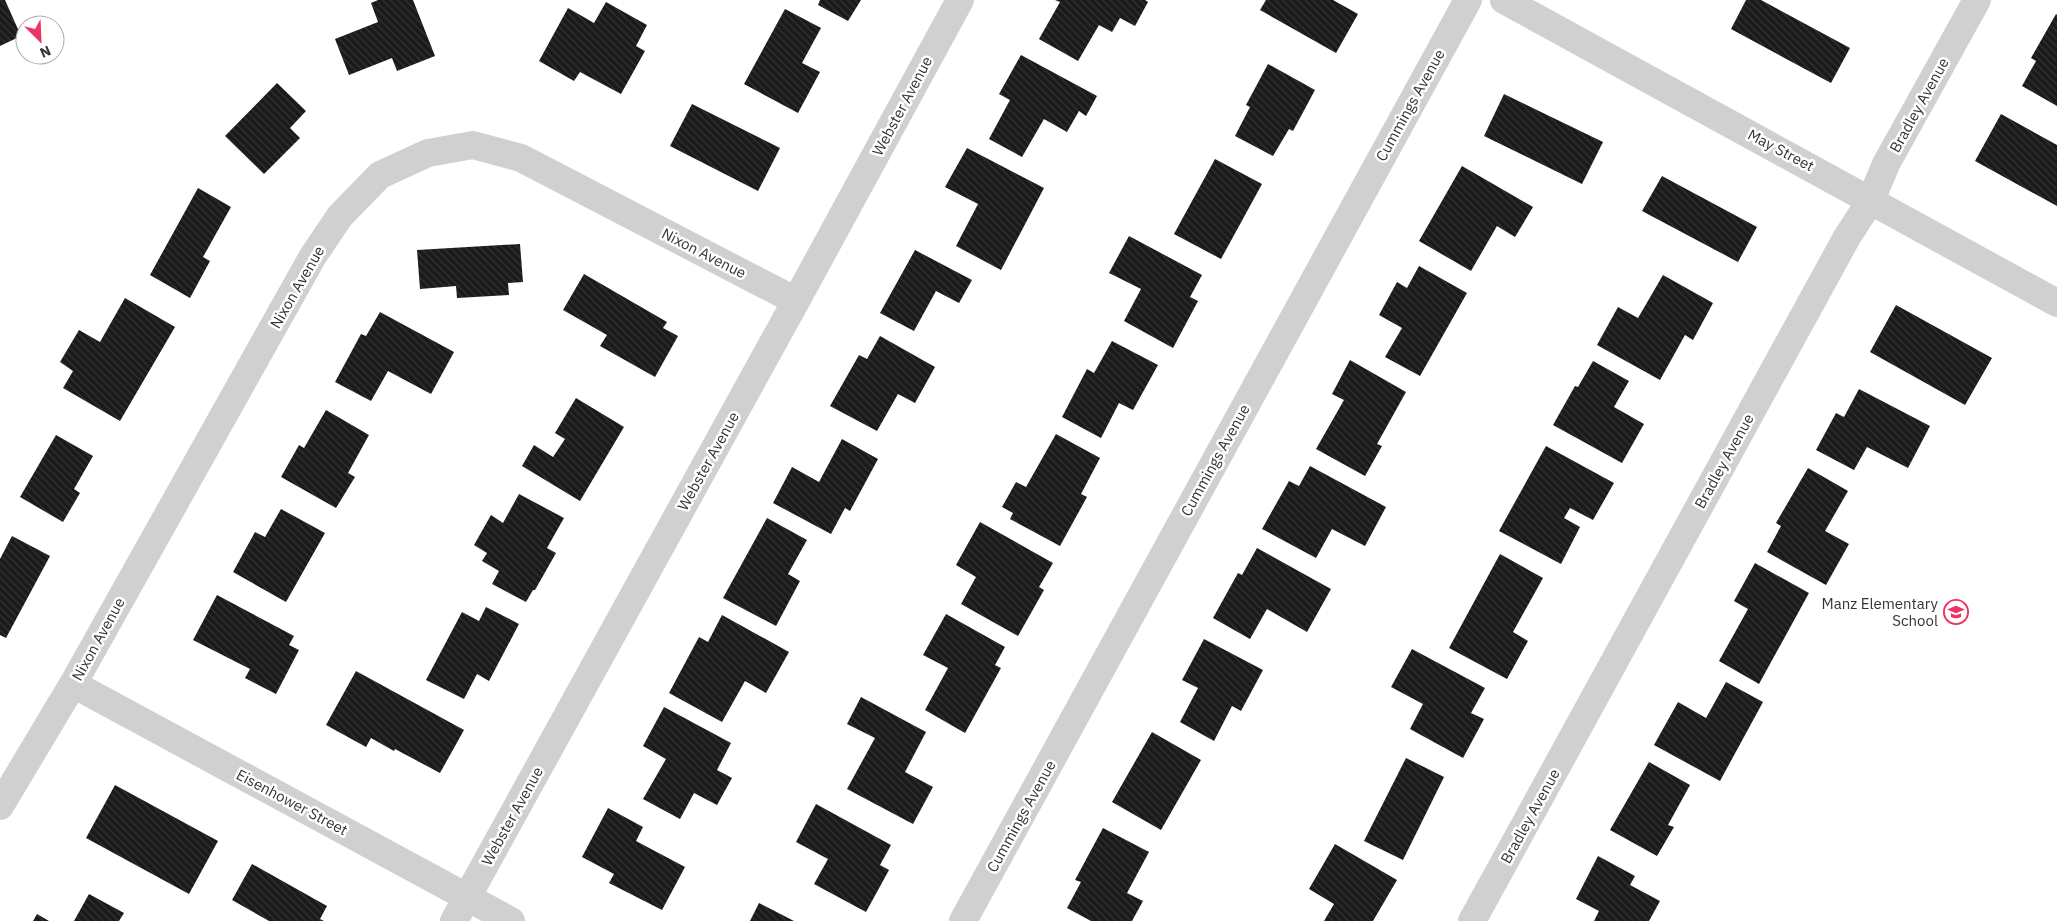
<svg xmlns="http://www.w3.org/2000/svg" width="2057" height="921" font-family="'IBM Plex Sans',sans-serif">
	<style>
		.building { fill: url(#building-back-hatch) }
		.lines { fill: none; stroke-linecap: round; stroke-linejoin: round }
		.minor { stroke: #d0d0d0; stroke-width: 28 }
		.labels { text-anchor: middle; dominant-baseline: central; stroke-width: 5; stroke-linejoin: round; paint-order: stroke }
		.street-label { font-size: 15px; fill: #333; stroke: #fff }
		.poi-label { font-size: 15px; fill: #333; stroke: #fff; text-anchor: end }
	</style>
	<defs>
		<pattern id="building-back-hatch" width="6" height="6" patternUnits="userSpaceOnUse" patternTransform="scale(1.25)"><rect width="6" height="6" fill="#1a1a1a"/><path d="M-1 5l2 2M0 0l6 6M5-1l2 2" fill="none" stroke="#333"/></pattern>
	</defs>
	<rect width="100%" height="100%" fill="#fff"/>
	<path class="building" d="M0,0h5l16,36 -21,10z
		M378,0h35l22,56 -38,15 -5,-13 -43,17 -14,-36 43,-17 -7,-19z
		M820,0h41l-13,21 -30,-16z
		M1055,0h90l3,2 -13,24 -15,-8 -8,14 -13,-7 -21,36 -39,-22 21,-37z
		M1266,0h67l25,14 -22,39 -76,-43z
		M1746,0h15l89,48 -19,35 -100,-54z
		M606,2l41,23 -11,21 9,5 -24,43 -41,-22 -6,9 -35,-20 29,-53 26,15z
		M785,9l36,19 -19,35 18,9 -22,41 -54,-29z
		M2056,14l1,1v91l-35,-20 14,-25 -5,-3z
		M1021,55l76,41 -11,20 -7,-5 -12,21 -23,-13 -22,38 -33,-18 21,-39 -11,-6z
		M1268,64l47,26 -22,41 -4,-2 -16,27 -38,-20 15,-29 -4,-2z
		M277,83l29,28 -16,17 10,10 -36,36 -39,-38z
		M1504,94l99,48 -21,42 -98,-48z
		M692,104l88,44 -22,43 -88,-45z
		M2001,114l56,31v61l-82,-45z
		M967,148l77,40 -43,82 -45,-24 22,-42 -33,-17z
		M1215,159l47,25 -41,75 -47,-25z
		M1462,166l71,41 -18,30 -18,-11 -26,45 -52,-30z
		M1662,176l95,51 -19,35 -96,-51z
		M198,188l33,19 -28,50 7,4 -20,37 -40,-23z
		M1129,236l73,39 -12,22 8,4 -25,47 -49,-27 17,-32 -32,-16z
		M520,244l3,38 -15,1 1,12 -52,3 -1,-12 -36,3 -3,-39z
		M915,250l57,30 -13,23 -23,-12 -22,40 -34,-18z
		M1419,266l48,27 -47,83 -35,-19 17,-29 -23,-13 18,-33 10,6z
		M584,274l83,48 -4,6 15,8 -23,41 -55,-31 7,-11 -44,-25z
		M1663,275l50,28 -20,37 -8,-5 -25,45 -63,-35 21,-38 20,11z
		M125,298l50,29 -55,94 -57,-33 10,-17 -13,-9 19,-32 21,12z
		M1896,305l96,53 -27,47 -95,-53z
		M380,312l74,40 -23,42 -43,-23 -17,30 -36,-19 26,-48 5,2z
		M880,336l55,31 -20,36 -17,-9 -21,37 -47,-25 29,-51 8,4z
		M1112,341l46,24 -25,45 -14,-7 -18,35 -39,-21 25,-48 7,4z
		M1350,360l56,32 -29,52 5,2 -17,30 -49,-27 28,-49 -12,-6z
		M1593,361l36,20 -15,26 30,17 -22,39 -69,-38 22,-39 3,1z
		M1859,389l71,37 -22,42 -41,-21 -13,23 -38,-20 20,-37 8,4z
		M576,398l48,29 -44,74 -58,-35 12,-21 19,12 12,-18 -10,-6z
		M326,410l43,25 -21,38 7,4 -19,31 -55,-31 18,-32 5,3z
		M1056,434l44,24 -19,36 6,3 -27,49 -50,-27 3,-6 -11,-6 14,-25 10,5z
		M56,435l37,21 -19,33 6,4 -17,29 -43,-25z
		M842,439l36,20 -28,52 -5,-3 -14,26 -58,-31 19,-36 27,15z
		M1546,446l68,37 -21,37 -23,-12 -6,10 16,9 -19,37 -62,-33z
		M1310,466l76,41 -21,39 -33,-17 -16,29 -54,-29 27,-48 10,5z
		M1808,468l40,23 -23,40 24,13 -23,41 -59,-33 14,-26 -5,-3z
		M519,494l45,24 -17,30 9,5 -21,37h-2l-7,12 -34,-18 7,-13 -17,-10 5,-8 -13,-8 17,-30 12,8z
		M281,509l44,24 -39,69 -53,-30 22,-40 10,5z
		M767,518l40,22 -19,34 12,7 -24,45 -53,-28z
		M980,522l73,41 -14,24 5,3 -26,46 -57,-32 15,-27 -20,-12z
		M12,536l38,20 -44,82 -6,-3v-76z
		M1257,548l74,41 -24,43 -40,-23 -17,30 -37,-21 25,-45 4,2z
		M1500,554l43,24 -30,54 15,9 -21,38 -58,-31z
		M1755,563l54,30 -50,91 -40,-23 29,-52 -14,-8z
		M217,595l77,41 -5,9 10,5 -23,44 -31,-16 5,-9 -57,-29z
		M486,607l33,17 -30,57 -12,-7 -13,25 -38,-19 36,-68 17,9z
		M946,614l59,33 -10,18 6,3 -36,65 -40,-23 23,-42 -25,-13z
		M722,615l67,37 -23,41 -21,-12 -23,41 -53,-29 30,-56 9,5z
		M1204,639l59,31 -22,41 -9,-5 -18,35 -34,-19 18,-34 -16,-8z
		M1412,649l73,39 -14,25 13,6 -21,39 -53,-29 13,-25 -32,-17z
		M356,671l108,59 -24,43 -45,-24 -1,2 -23,-13 -5,9 -40,-22z
		M1726,682l37,20 -43,79 -66,-36 24,-43 28,16z
		M861,697l65,35 -21,40 28,15 -20,37 -66,-35 28,-51 -28,-14z
		M664,707l67,36 -14,27 15,8 -15,27 -23,-12 -14,26 -37,-20 23,-40 -23,-13z
		M1152,732l49,28 -40,70 -49,-28z
		M1406,758l38,19 -41,83 -39,-19z
		M1649,762l41,23 -22,40 6,2 -17,29 -47,-26z
		M115,785l103,56 -29,53 -103,-56z
		M816,804l75,41 -11,20 9,5 -23,42 -52,-28 14,-25 -32,-17z
		M608,808l35,19 -7,14 49,26 -23,43 -53,-27 5,-9 -32,-17z
		M1103,828l46,24 -22,41 16,8 -11,20h-41l-24,-13 14,-26 -6,-2z
		M1335,844l62,36 -24,41h-49l10,-17 -25,-15z
		M1598,856l37,20 -5,9 30,16 -11,20h-55l5,-10 -23,-12z
		M252,864l75,42 -7,13 4,2h-55l-37,-21z
		M89,894l35,19 -5,8h-45z
		M759,903l35,18h-44z
		M37,914l12,7h-16z"/>
	<g class="lines">
		<path class="minor" d="M1504,0l553,303
			M73,684l438,237
			M0,806l73,-122 240,-428 27,-40 40,-41 48,-22 45,-8 48,13 275,143
			M454,921l342,-620 164,-301
			M963,921l505,-921
			M1472,921l375,-684 24,-37 15,-36 91,-164"/>
	</g>
	<defs>
		<symbol id="school-ring" viewBox="-11 -11 22 22"><circle r="9.5" fill="#fff" stroke="#ec3364" stroke-width="1.5"/><path d="M0-5L7-2L0 1L-7-2ZM-4 1L0 2.5L4 1V4Q0 6-4 4Z" fill="#ec3364"/></symbol>
	</defs>
	<g fill-rule="evenodd">
		<use href="#school-ring" x="1942" y="598" width="28" height="28"/>
	</g>
	<g class="labels">
		<g class="street-label">
			<text transform="translate(1410 105) rotate(-61)">Cummings Avenue</text>
			<text transform="translate(1919 105) rotate(-61)">Bradley Avenue</text>
			<text transform="translate(902 106) rotate(-62)">Webster Avenue</text>
			<text transform="translate(1781 150) rotate(28)">May Street</text>
			<text transform="translate(704 253) rotate(27)">Nixon Avenue</text>
			<text transform="translate(297 287) rotate(-60)">Nixon Avenue</text>
			<text transform="translate(1215 460) rotate(-61)">Cummings Avenue</text>
			<text transform="translate(708 461) rotate(-61)">Webster Avenue</text>
			<text transform="translate(1724 461) rotate(-61)">Bradley Avenue</text>
			<text transform="translate(98 639) rotate(-61)">Nixon Avenue</text>
			<text transform="translate(292 802) rotate(28)">Eisenhower Street</text>
			<text transform="translate(512 816) rotate(-61)">Webster Avenue</text>
			<text transform="translate(1021 816) rotate(-61)">Cummings Avenue</text>
			<text transform="translate(1530 816) rotate(-61)">Bradley Avenue</text>
		</g>
		<g class="poi-label">
			<text x="1938" y="603">Manz Elementary<tspan x="1938" dy="17">School</tspan></text>
		</g>
	</g>
	<g transform="translate(40 40) rotate(156)"><circle r="24" fill="#ffffff" stroke="#adadad"/>
	<path d="M0-4L9 19L0 12L-9 19Z" fill="#ec3364"/>
	<text y="-8" font-size="14" font-weight="bold" text-anchor="middle" fill="#333333">N</text>
	</g>
</svg>
